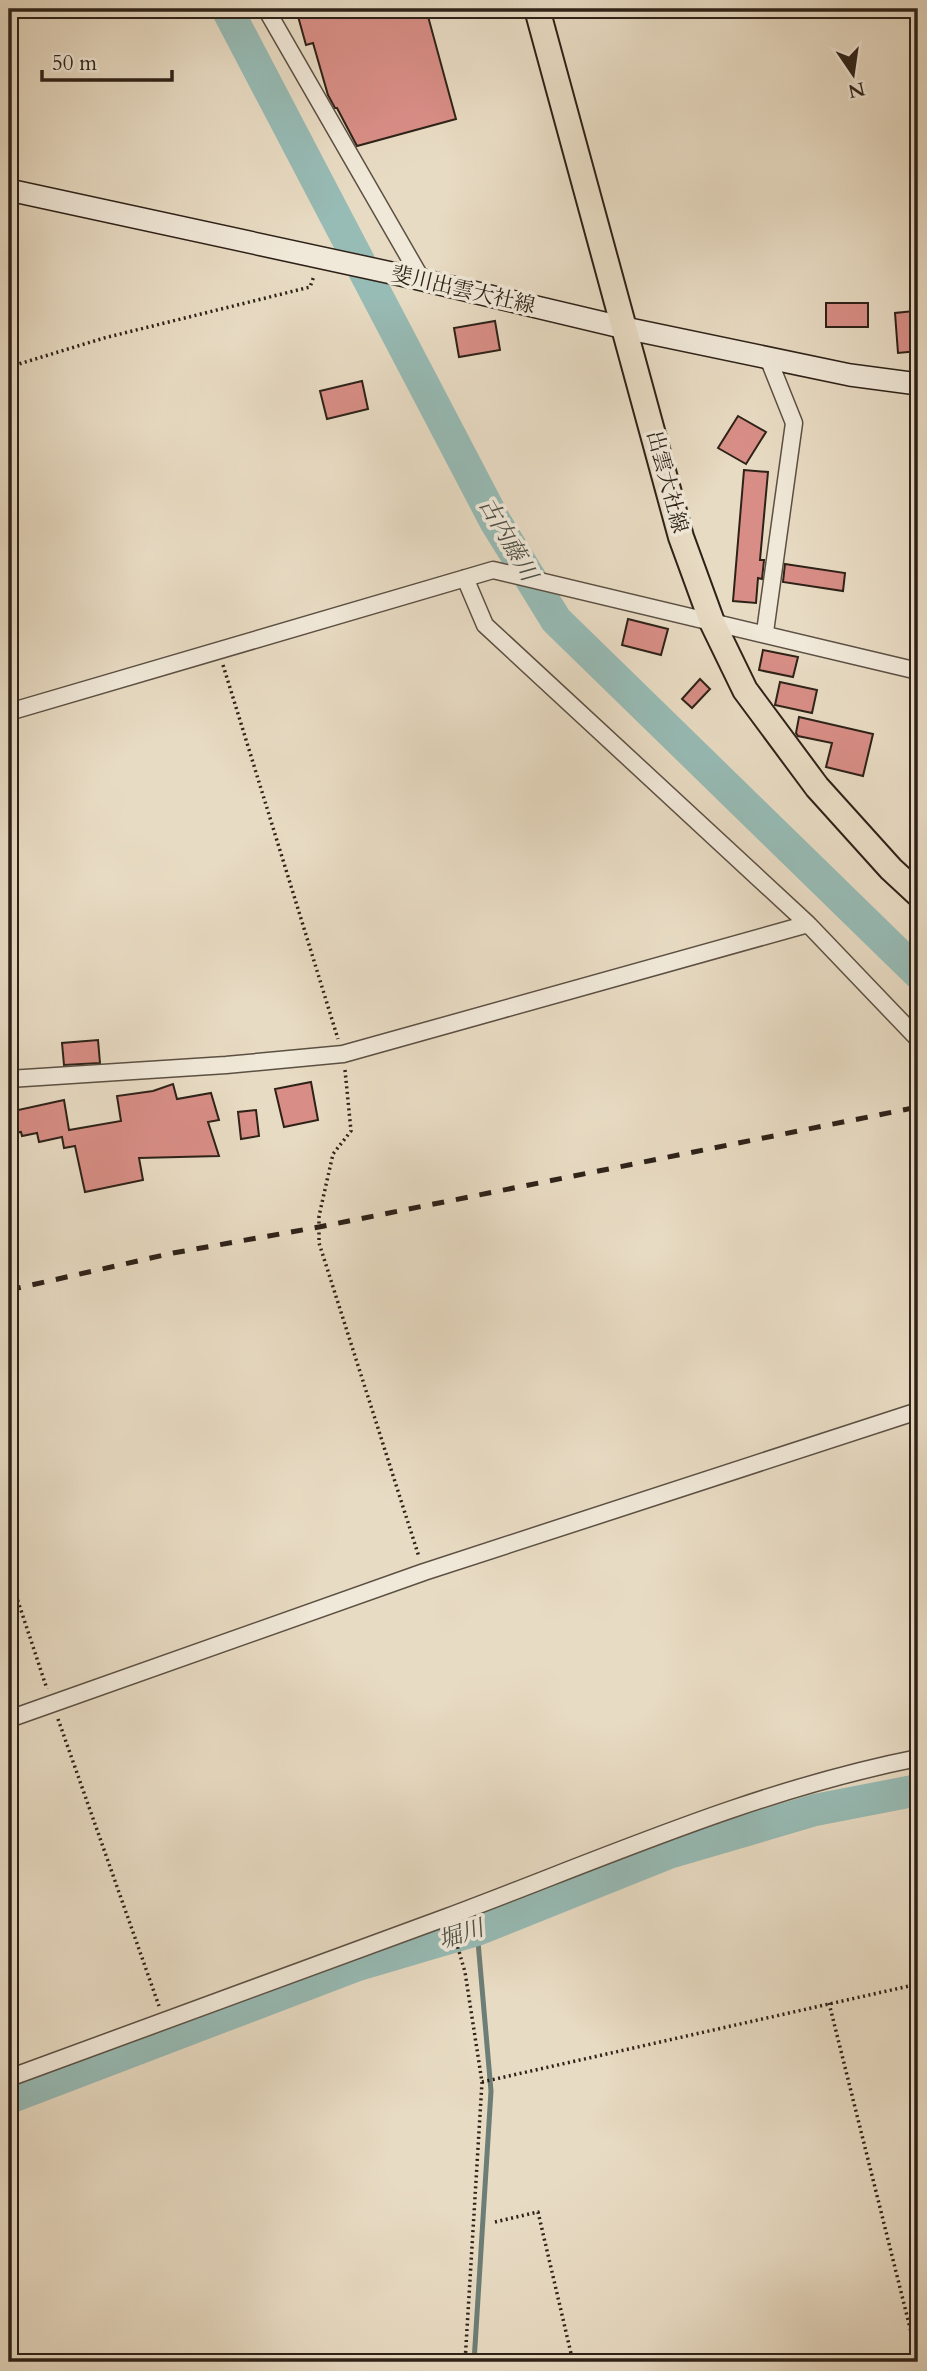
<svg xmlns="http://www.w3.org/2000/svg" width="927" height="2371" font-family="Cardo,'Noto Serif JP',serif">
	<style>
		.lines { fill: none; stroke-linecap: round; stroke-linejoin: round }
		.stream { stroke: #6d7e76; stroke-width: 5 }
		.river { stroke: #97bbb5; stroke-width: 32 }
		.building { fill: #d88e86; stroke: #2e2218; stroke-width: 2 }
		.minor-casing { stroke: #5c5043; stroke-width: 19 }
		.secondary-casing { stroke: #2e2218; stroke-width: 24 }
		.primary-casing { stroke: #2e2218; stroke-width: 28 }
		.path { stroke: #2e2218; stroke-width: 3.5; stroke-dasharray: 2 3.5; stroke-linecap: butt }
		.minor { stroke: #f0e8d8; stroke-width: 16 }
		.secondary { stroke: #f0e8d8; stroke-width: 21 }
		.primary { stroke: #e8dbc3; stroke-width: 24 }
		.rail { stroke: #2e2218; stroke-width: 5; stroke-dasharray: 12 12; stroke-linecap: butt }
		.labels { text-anchor: middle; dominant-baseline: central; stroke-width: 7; stroke-linejoin: round; paint-order: stroke }
		.street-label { font-size: 21px; fill: #2e2218; stroke: #f0e8d8 }
		.water-label { font-size: 23px; font-style: italic; fill: #4e5047; stroke: #f0e8d8 }
	</style>
	<rect width="100%" height="100%" fill="#e8dbc3"/>
	<filter id="stains"><feTurbulence type="fractalNoise" baseFrequency=".00286" numOctaves="4"/><feColorMatrix values="0 0 0 0 .2 0 0 0 0 .09 0 0 0 0 .02 0 0 0 .5 -.17"/></filter>
	<radialGradient id="worn" r=".72"><stop offset=".6" stop-color="#630" stop-opacity="0"/><stop offset="1" stop-color="#630" stop-opacity=".3"/></radialGradient>
	<g class="lines">
		<path class="stream" d="M474,2362l17,-271 -14,-161"/>
		<path class="river" d="M227,9l268,512 61,99 362,353
			M9,2098l346,-132 122,-36 192,-77 146,-43 103,-20"/>
	</g>
	<path class="building" d="M296,9h130l30,110 -99,27 -20,-38h-2l-7,-13 -15,-52 -7,2z
		M826,303h42v24h-42z
		M914,311l2,22h2v18l-20,2 -3,-40z
		M495,321l5,29 -41,7 -5,-29z
		M362,381l6,28 -41,10 -7,-28z
		M738,416l28,16 -20,32 -28,-16z
		M744,470l24,2 -8,88h4l-2,19 -4,-1 -2,25 -23,-2z
		M785,564l60,9 -2,18 -60,-9z
		M628,619l40,10 -7,26 -39,-10z
		M763,650l35,7 -5,20 -34,-7z
		M700,679l10,10 -18,19 -10,-9z
		M780,682l37,8 -5,23 -37,-8z
		M799,717l74,17 -10,42 -37,-9 6,-24 -34,-7 -2,-3z
		M98,1040l2,23 -36,2 -2,-22z
		M311,1082l7,38 -34,7 -9,-38z
		M173,1084l4,15 34,-6 8,27 -11,2 11,34 -80,2 4,22 -58,12 -10,-46 -11,2 -2,-11 -23,5 -2,-9 -15,3 -1,-4 -12,2v-22l55,-12 5,30 52,-9 -4,-25 36,-5z
		M256,1110l3,26 -18,3 -3,-27z"/>
	<g class="lines">
		<defs>
			<path id="minor" d="M266,9l156,271
				M465,578l20,47 323,299 110,115
				M765,632l29,-209 -26,-65
				M9,712l484,-142 425,101
				M9,1079l217,-14 117,-11 465,-130
				M9,1719l415,-147 494,-161
				M9,2078c146,-53 292,-106 438,-161 155,-58 308,-127 471,-159"/>
			<path id="secondary" d="M9,190l401,87 215,51 225,47 68,9"/>
			<path id="primary" d="M537,9l144,528 31,85 33,68 72,97 74,82 27,25"/>
		</defs>
		<use href="#minor" class="minor-casing"/>
		<use href="#secondary" class="secondary-casing"/>
		<use href="#primary" class="primary-casing"/>
		<path class="path" d="M9,367l95,-29 206,-51 4,-11
			M223,665l115,374
			M345,1070l6,61 -18,23 -14,62v27l100,314
			M9,1574l38,115
			M58,1719l101,287
			M453,1931l12,41 17,110 -17,280
			M829,2003l89,357
			M482,2082l436,-98
			M495,2222l43,-10 35,150"/>
		<use href="#minor" class="minor"/>
		<use href="#secondary" class="secondary"/>
		<use href="#primary" class="primary"/>
		<path class="rail" d="M9,1290l164,-37 146,-26 599,-120"/>
	</g>
	<g class="labels">
		<g class="street-label">
			<text transform="translate(463 290) rotate(13)">斐川出雲大社線</text>
			<text transform="translate(667 482) rotate(75)">出雲大社線</text>
		</g>
		<g class="water-label">
			<text transform="translate(508 539) rotate(60)">古内藤川</text>
			<text transform="translate(461 1934) rotate(-18)">堀川</text>
		</g>
	</g>
	<rect width="927" height="2371" fill="none" stroke="#e8dbc3" stroke-width="35"/>
	<rect x="10" y="10" width="906" height="2350" fill="none" stroke="#2e2218" stroke-width="3.5"/>
	<rect x="18" y="18" width="892" height="2336" fill="none" stroke="#2e2218" stroke-width="2"/>
	<g transform="translate(853 74) rotate(167)" stroke="#f0e8d8" stroke-width="5" paint-order="stroke">
	<path d="M0-5L12 26L0 18L-12 26Z" fill="#2e2218"/>
	<text y="-10" font-size="19" font-weight="bold" text-anchor="middle" fill="#2e2218">N</text>
	</g>
	<path d="M42 70v10h130v-10" fill="none" stroke="#2e2218" stroke-width="3.5"/>
	<text x="52" y="70" font-size="21" fill="#2e2218" stroke="#f0e8d8" stroke-width="5" paint-order="stroke">50 m</text>
	<rect width="100%" height="100%" filter="url(#stains)"/>
	<rect width="100%" height="100%" fill="url(#worn)"/>
</svg>
